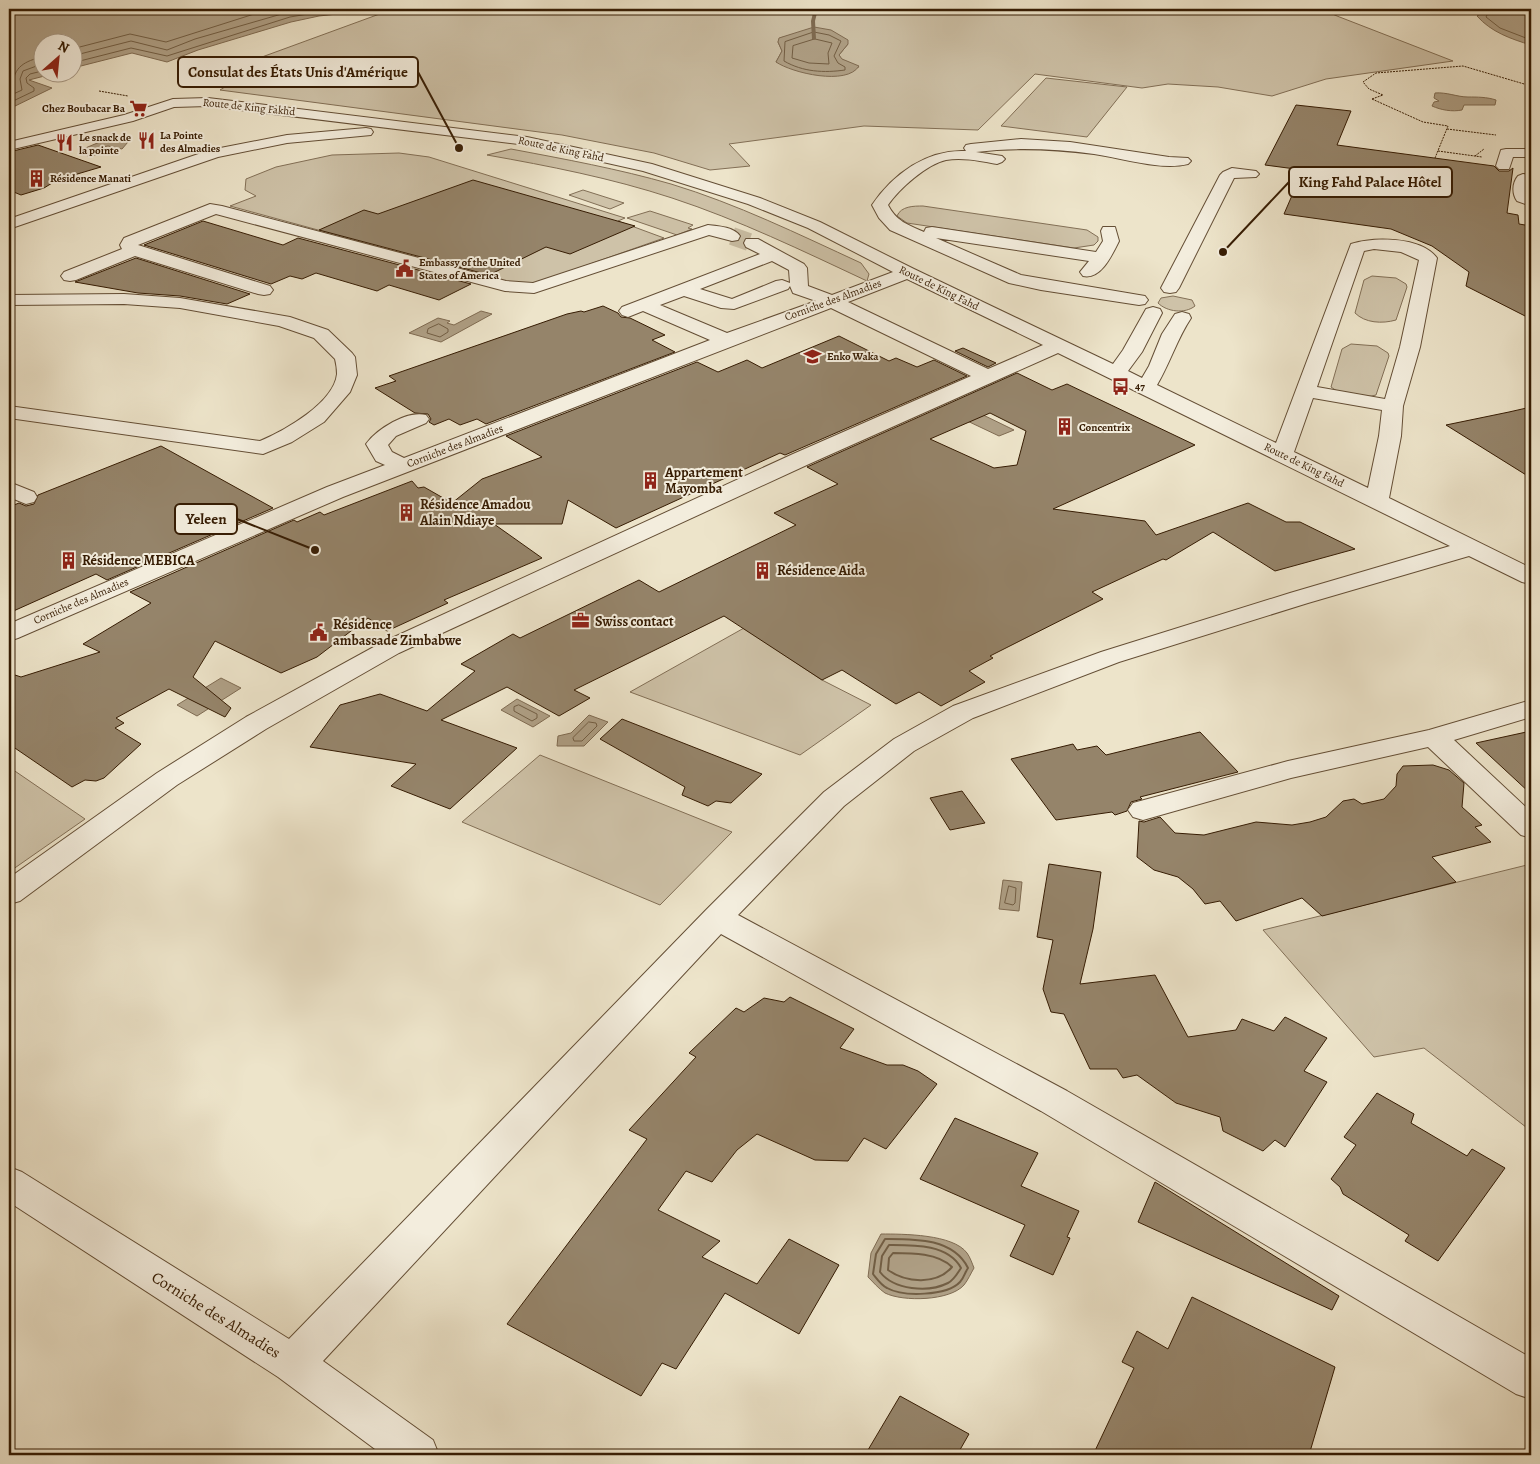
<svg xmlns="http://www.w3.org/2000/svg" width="1540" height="1464" font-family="Alegreya,serif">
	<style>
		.green { fill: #cec2a8; stroke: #826f56; fill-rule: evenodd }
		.water { fill: #afa086; stroke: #7f6b52 }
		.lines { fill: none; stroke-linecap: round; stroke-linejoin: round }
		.shore-far1 { stroke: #725e44; stroke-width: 1 }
		.shore { stroke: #725e44; stroke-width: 2 }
		.stream { fill: #7f6b52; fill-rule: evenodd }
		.building { fill: #95846a; stroke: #361c03; fill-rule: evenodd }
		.minor-tunnel { stroke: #c8bca2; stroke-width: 18; stroke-dasharray: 18 9; stroke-linecap: butt }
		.minor-casing { stroke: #644e35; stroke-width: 2 }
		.path { stroke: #361c03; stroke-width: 1; stroke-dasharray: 2 1; stroke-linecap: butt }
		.minor { fill: #f3eddd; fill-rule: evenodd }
		.labels { text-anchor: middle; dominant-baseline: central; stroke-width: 4; stroke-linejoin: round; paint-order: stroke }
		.far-street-label { font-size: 11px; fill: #361c03; stroke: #f3eddd }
		.far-poi-label { font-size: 11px; font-weight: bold; fill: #361c03; stroke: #f3eddd; text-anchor: start }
		.poi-label { font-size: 14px; font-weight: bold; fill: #361c03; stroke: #f3eddd; text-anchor: start }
		.near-street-label { font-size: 16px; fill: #361c03; stroke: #f3eddd }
		.leader { fill: none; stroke: #361c03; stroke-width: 2 }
		.callout-dot { fill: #361c03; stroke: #f3eddd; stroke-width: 2 }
		.callout { fill: #f3eddd; stroke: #361c03; stroke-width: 2 }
		.callout-label { font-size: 15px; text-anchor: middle; font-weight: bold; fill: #361c03 }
	</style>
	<rect width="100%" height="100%" fill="#ede4ca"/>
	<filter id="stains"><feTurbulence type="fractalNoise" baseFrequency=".004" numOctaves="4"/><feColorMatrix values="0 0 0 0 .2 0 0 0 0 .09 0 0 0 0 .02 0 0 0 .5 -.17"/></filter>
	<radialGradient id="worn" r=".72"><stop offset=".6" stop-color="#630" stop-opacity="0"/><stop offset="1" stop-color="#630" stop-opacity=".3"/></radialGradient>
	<path class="green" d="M403,9h922l1,2 11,5 116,45 -127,18 -54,17 -54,-9 -50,-3 -26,4 -107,-14 -57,56 -114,-4 -135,18 21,22 -40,4 -56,-17 -92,-18 -342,-45 42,-26 -11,-3 134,-49zM791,35l57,9 -9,11 2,4 18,8 -83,-5 6,-11 -4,-9 2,-4z
		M1046,78l81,9 -40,50 -86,-11z
		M511,149c53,10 108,20 160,35 66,20 127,50 190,79l8,11 -2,7c-64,-30 -128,-61 -195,-83 -61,-20 -123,-32 -185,-43z
		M399,153l30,4 196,61 -7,3 46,17 -128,45 -20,1 -286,-78 26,-10 -11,-6 1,-11 30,-12 56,-12z
		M583,190l41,13 -14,6 -41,-14z
		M923,206l164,24 11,7v4l-4,4 -20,3 -167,-25 -10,-7c4,-10 17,-10 26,-10z
		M650,211l43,14 -5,3 4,1 -15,6 -50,-17z
		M1372,276l24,2 10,6 1,3 -11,33c-14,4 -31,3 -41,-7l9,-33z
		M1173,296l19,4 3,6c-10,8 -28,6 -37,-3l3,-5z
		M1351,344l26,2 11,7 1,3 -13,39c-11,4 -36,0 -45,-8l11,-38z
		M744,628l78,52 49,25 -71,50 -170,-63z
		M540,755l192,77 -72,73 -198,-83z
		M9,767l76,52 -76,53z
		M1531,864v267l-107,-83 -50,9 -111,-127z"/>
	<path class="water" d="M9,9h374l-64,7 -28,6 -93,28 -31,12 -35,-9 -59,15 -1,-26h-30v30l14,1 -27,7 23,8 -43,21z
		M1488,9h43v36c-20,-6 -40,-13 -54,-29z
		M814,27l17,3 17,10v4l-9,11 3,4 17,7c-12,20 -67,7 -83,-4l6,-11 -4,-9 1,-4z
		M1435,93c12,-1 22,4 33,4 9,0 19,0 28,3l-1,5h-31l-2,5c-10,2 -21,0 -30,-4l2,-4 5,-1 -5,-3z
		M107,139h13l8,3 -6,7 -14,-3 -10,2 8,3 -4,3 -15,2 -4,-7z
		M481,311l11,3 -51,28 -32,-9 29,-15 12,3 -3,2 7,2z
		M977,412l37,18 -15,6 -38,-18z
		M221,678l20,10 -44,28 -20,-11z
		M517,699l33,17 -17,11 -32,-17z
		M589,715l19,7 -24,24h-27l1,-10 13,-3z
		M1003,880l19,2 -3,29 -20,-2z
		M881,1234c22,0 72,0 86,19 3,4 5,10 7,15 -3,5 -6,12 -10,17 -14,16 -61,17 -79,8 -6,-4 -12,-11 -17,-16l3,-24z"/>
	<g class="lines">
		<path class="shore-far1" d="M1490,9l-4,8 14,11 31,12
			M814,32l15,3 12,6 -7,15 4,7 7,4v3c-21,3 -42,2 -61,-9l1,-19z
			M815,39l17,4 -4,10 1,11 -20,-1 -17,-5 1,-12z
			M72,49l58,-15 36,8 104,-33
			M72,56l59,-15 36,9 28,-11 104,-30
			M72,63l59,-15 36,8 123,-39 48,-8
			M9,88l4,-2c0,-19 12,-25 29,-29
			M9,96l13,-6 -2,-11 3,-8 19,-7
			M9,103l25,-12v-3l-7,-5 -1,-5 4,-4 12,-3
			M439,324l9,5v3l-8,5 -13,-4 1,-4z
			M519,705l18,9v4l-5,3 -18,-10v-4z
			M589,722l7,1 1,3 -15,15h-8l-1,-3z
			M1009,886l7,2 -1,15 -2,2 -8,-2z"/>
		<path class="shore" d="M885,1239c30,0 68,-1 83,29 -3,4 -4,10 -8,14 -13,14 -57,15 -73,6 -6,-3 -10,-9 -14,-14l3,-20z
			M889,1245c24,0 59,-1 72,23 -4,6 -7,12 -13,15 -20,10 -54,7 -68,-11l2,-16z
			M893,1253c19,0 45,0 59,14 -15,18 -46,16 -64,3l1,-12z"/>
		<path class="stream" d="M814,9h4l-3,12 1,18 -2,1 -2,-1 -1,-18z"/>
	</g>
	<path class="building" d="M1296,105l55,6 -14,34 157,21 5,5h10l4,-3 -6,45 11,2 1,9 12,2v93l-65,-33 3,-14 -37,-26 -41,-17 -107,-15 19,-44 -38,-5z
		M38,145l63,22 -44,13 -13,8 -23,7 -12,-5v-38z
		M473,180l162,46 -65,28 -24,-7 -57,28 -170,-45 45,-20 14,4z
		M203,221l80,24 15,-7 173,46 -32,16 -50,-15 -12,6 -61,-18 -14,6 -12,-3 -19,8 -127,-39z
		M136,258l114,36 -23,10 -47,-8 -42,-3 -63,-11z
		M603,306l15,7 3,4 9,1 35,17 -13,5 23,12 -189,72 -9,-5 -17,6 -11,-6 -15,6 -5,-3 2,-3 -3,-5 -13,-1 -40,-25 21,-7 -7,-5 178,-62 14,-3 3,1z
		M839,336l50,25 7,-3 21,9 17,-7 33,16 -182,79 -5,-2 -164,75 -48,-28 -6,24h-68l48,34 -98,42 4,3 -61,28 -19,-13 -51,39 -36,16 -66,-32 -22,36 38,31 -6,9 -56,-28 -53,29 8,5 -9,5 26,16 -37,34 -8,3 -11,-1 -13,7 -63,-43v-71l12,4 79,-25 -17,-8 68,-41 -21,-11 164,-72 3,2 23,-10 4,3 88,-34 6,7 6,-1 28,16 30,-24 60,-22 -36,-21 191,-74 21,10 29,-12 15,8z
		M963,348l33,15 -8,4 -33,-16z
		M1017,373l35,17 15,-6 128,61 -142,64 92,12 11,14 92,-32 38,19h14l55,27 -80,22 -62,-39 -47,28 -3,-1 -71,33 11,7 -113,57 3,2 -24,13 16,11 -44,24 -22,-14 -23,12 -54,-34 -20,10 -98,-64 -150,74 16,8 -31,18 -52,-29 -66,33 76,28 -67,61 -59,-23 25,-22 -106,-17 30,-42 40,-11 47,17 48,-40 -14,-7 52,-30 7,4 119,-58 20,12 137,-67 -22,-12 64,-29 -31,-17zM990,413l36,18 -9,34 -23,3 -64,-29z
		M1531,407v71l-85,-53 63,-13z
		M161,446l112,62 -166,72 -11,-6 -87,39v-106l10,-4 7,3 8,-2 4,-9z
		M622,719l140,55 -31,29 -15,-2 -8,5 -26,-11 3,-8 -85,-48z
		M1531,731v63l-55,-51z
		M1200,732l38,40 -98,25 2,2 -11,3 -4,9 -12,4 -3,-3 -56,8 -45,-61 62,-15 4,6 20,-4 9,9z
		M1433,765l16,5 15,13 -2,24 20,18 -7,2 16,15 -59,15 24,25 -134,34 -20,-18 -66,23 -16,-20 -15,3 -12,-15 -15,-12 -24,-7 -17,-13 2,-36 5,1 16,-5 15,16 29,2 52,-13 36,3 18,-3 16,-5 17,-16 11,-2 8,5 22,-5 12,-13 1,-12 6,-8z
		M962,791l23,32 -35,7 -20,-32z
		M1049,864l52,8 -8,57 -13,55 75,-9 33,62 48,-7 6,-11 32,12 11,-14 42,21 -23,33 23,11 -42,65 -10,-7 -12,11 -40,-20 -3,-14 -44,-14 -39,-28 -14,3 -6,-9h-27l-26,-55 -13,-2 -8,-23 10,-49 -16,-3z
		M790,997l64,32 -14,19 47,17h16l15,6 19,13 -51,65 -22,-11 -16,23 -33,-1 -58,-26 -20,16 -25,32 -26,-11 -28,39 62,31 -18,16 55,27 32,-45 50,26 -40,69 -74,-41 -49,76 -14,-6 -21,33 -134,-72 140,-185 -18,-9 67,-73 -7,-4 47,-45 8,4 20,-14 20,4z
		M1377,1093l37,21 -3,9 56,33 5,-7 33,19 -67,93 -33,-20 4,-6 -66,-41 -3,-7 -9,-8 25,-34 -12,-8z
		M955,1118l83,35 -17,33 58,25 -12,26 3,1 -17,37 -43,-19 15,-31 -105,-46z
		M1155,1182l184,114 -7,14 -194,-88z
		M1192,1297l143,70 -26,88h-216l41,-87 -12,-6 15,-31 31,18z
		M900,1396l69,38 -12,21h-92z"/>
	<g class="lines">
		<path class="minor-tunnel" d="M732,236l20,7"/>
		<defs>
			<path id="minor" d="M208,98l319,39 125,27 108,34 60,24 94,47 199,95 10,-14 23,-41 7,-2 7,2 2,4 -20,39 -14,19 14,7 7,-12 13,-32 13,-20 7,-2 7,2 2,4c-14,21 -21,45 -34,67l119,58 75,-199c22,-7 70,-8 86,14l-17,89 -17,59 -2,30 -12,62 142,70v16l-9,-2 -53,-26 -161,47 -189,59 -146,56 -59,33 -70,55 -106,109 329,176 464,267v41l-15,-5 -475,-283 -320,-177 -398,427 110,79 6,15h-56l-105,-78 -269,-175v-35l13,5 267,167 417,-429 118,-118 70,-53 59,-33 148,-54 189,-59 160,-47 -392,-193 -249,111 -410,189 -133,76 -89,56 -157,116 -11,3v-26l148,-105 89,-56 135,-74 412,-189 178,-78 -140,-68 -488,189 -325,141 -9,3v-17l318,-137 58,-22 -9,-4 -10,-17c11,-15 41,-34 60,-29l3,4 -3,4 -30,13 -8,9 4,7 12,6 306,-118 -67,-29 -15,6 -6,-2 -3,-4 3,-4 138,-53 -14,-7 -2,-4 2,-4h12l46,25 3,4 1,18 24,9 61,-23 -85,-44 -60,-24 -105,-33 -116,-26 -319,-39 -34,1 -41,14 -124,29v-8l115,-27 49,-16zM1374,249l27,3 18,8 -19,87 -15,52 -68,-12 47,-136zM772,261l17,9 1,13 -8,-3 -6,1 -44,18 -32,-10zM907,279l136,66 -55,24 -140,-67zM790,286l3,7 23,8 -89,32 -67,-28 24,-9 37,12 13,1 54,-20zM1313,398l69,12 -3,26 -11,52 -74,-36z
				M366,128l5,1 2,3 -2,3 -84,8 -69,14 -209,72v-10l201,-69 77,-15z
				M1021,139l49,3 99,15 19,1 3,3 -3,3c-27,7 -66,-6 -94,-10 -39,-5 -78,-7 -118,-2l26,4 3,3 -3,3 -5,2c-16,-3 -35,-7 -51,-4 -19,4 -47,29 -58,45 8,16 20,20 36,27l2,-4 6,-1 164,25 7,-11 -2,-10 2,-4h12l4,14c-7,14 -18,39 -36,35l-3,-4 9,-11 -153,-23 85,37 118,20 6,1 3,4 -3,4 -6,1 -98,-15 -32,-7 -119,-53 -11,-12 -7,-13c21,-31 55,-56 94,-54l-2,-3 2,-3 5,-1z
				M1506,149h25v8h-18l-4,12h-10l-3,-3 5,-16z
				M1232,168l24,3 3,3 -3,3 -22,1 -55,110 -3,4 -6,1 -6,-1 -3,-4 59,-113 3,-3z
				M1523,174l8,1 -2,17 2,4v10l-14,-5c-5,-7 -5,-18 1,-25z
				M210,204l12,2 284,75 27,2 175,-58c10,1 26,2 32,11l-2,4 -6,1 -23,-6 -175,58 -29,-2 -289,-77 -78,31 132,41 3,4 -3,4 -6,1 -6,-1 -123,-38 -59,24 -6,1 -6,-1 -3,-4 3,-4 58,-23 -2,-4 4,-7z
				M124,294l56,4 110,19 38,13 24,23 3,4 2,18 -7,17 -26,30 -32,20 -29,12 -254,-36v-12l251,35c24,-10 74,-38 77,-67 0,-5 -1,-11 -2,-15l-21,-21 -35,-12 -99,-18 -56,-4 -115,1v-10z
				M9,482l25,10 3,5 -3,5 -8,2 -17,-7z
				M1531,700v17l-77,23 77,72v26l-10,-3 -93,-88 -137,31 -148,42 -10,-3 -5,-7 5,-7 155,-42 141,-31z"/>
		</defs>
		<use href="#minor" class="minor-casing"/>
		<path class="path" d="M99,91l29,5
			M1372,99l11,-4 -14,-6 -6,-7 13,-9 87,-7 68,20
			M1372,99l51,23 25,4 -13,32
			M1447,129l49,6
			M1438,151l44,6
			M1475,156l9,-7"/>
		<use href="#minor" class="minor"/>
	</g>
	<defs>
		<symbol id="supermarket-bare" viewBox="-9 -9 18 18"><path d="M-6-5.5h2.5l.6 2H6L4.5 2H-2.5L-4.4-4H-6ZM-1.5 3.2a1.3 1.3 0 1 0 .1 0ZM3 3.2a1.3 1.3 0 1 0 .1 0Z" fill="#8f2418" stroke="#f3eddd" stroke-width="2.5" paint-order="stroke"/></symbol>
		<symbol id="restaurant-bare" viewBox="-9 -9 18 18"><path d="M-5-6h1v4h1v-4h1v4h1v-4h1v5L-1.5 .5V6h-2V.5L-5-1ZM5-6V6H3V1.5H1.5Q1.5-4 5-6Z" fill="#8f2418" stroke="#f3eddd" stroke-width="2.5" paint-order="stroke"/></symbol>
		<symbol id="building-bare" viewBox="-9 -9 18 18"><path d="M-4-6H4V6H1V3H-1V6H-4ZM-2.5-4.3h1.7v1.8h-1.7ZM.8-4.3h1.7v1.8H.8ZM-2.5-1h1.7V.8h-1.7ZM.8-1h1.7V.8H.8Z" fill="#8f2418" stroke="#f3eddd" stroke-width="2.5" paint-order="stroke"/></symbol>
		<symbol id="civic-bare" viewBox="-9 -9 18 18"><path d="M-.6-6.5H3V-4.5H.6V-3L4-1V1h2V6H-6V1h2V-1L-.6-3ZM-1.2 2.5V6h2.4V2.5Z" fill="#8f2418" stroke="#f3eddd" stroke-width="2.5" paint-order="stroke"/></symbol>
		<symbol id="school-bare" viewBox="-9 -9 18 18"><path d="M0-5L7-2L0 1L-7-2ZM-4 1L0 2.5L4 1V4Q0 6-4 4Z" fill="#8f2418" stroke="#f3eddd" stroke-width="2.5" paint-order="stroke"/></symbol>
		<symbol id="bus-bare" viewBox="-9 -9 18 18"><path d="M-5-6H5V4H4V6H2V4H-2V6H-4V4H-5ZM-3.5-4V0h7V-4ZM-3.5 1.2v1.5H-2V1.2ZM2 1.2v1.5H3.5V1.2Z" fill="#8f2418" stroke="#f3eddd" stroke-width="2.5" paint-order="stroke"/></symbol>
		<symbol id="office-bare" viewBox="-9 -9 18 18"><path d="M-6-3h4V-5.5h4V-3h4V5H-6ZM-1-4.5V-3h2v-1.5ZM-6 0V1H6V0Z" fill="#8f2418" stroke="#f3eddd" stroke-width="2.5" paint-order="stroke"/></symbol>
	</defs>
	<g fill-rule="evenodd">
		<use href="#supermarket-bare" x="126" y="96" width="25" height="25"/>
		<use href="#restaurant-bare" x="134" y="128" width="25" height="25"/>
		<use href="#restaurant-bare" x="52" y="130" width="25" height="25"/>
		<use href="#building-bare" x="24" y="166" width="25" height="25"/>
		<use href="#civic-bare" x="392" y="256" width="25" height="25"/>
		<use href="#school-bare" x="800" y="344" width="25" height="25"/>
		<use href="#bus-bare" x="1108" y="374" width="25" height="25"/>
		<use href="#building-bare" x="1052" y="414" width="25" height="25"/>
		<use href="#building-bare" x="638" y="468" width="25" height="25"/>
		<use href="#building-bare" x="394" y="500" width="25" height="25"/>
		<use href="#building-bare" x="56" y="548" width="25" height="25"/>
		<use href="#building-bare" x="750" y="558" width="25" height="25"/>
		<use href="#office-bare" x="568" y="608" width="25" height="25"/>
		<use href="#civic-bare" x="306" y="620" width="25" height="25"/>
	</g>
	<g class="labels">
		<g class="far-street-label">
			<text transform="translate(249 107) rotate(6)">Route de King Fakhd</text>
			<text transform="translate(561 149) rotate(12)">Route de King Fahd</text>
			<text transform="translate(939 288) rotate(26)">Route de King Fahd</text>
			<text transform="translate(833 300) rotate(-20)">Corniche des Almadies</text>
			<text transform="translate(455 446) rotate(-21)">Corniche des Almadies</text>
			<text transform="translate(1304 465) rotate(26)">Route de King Fahd</text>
			<text transform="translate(81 601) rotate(-23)">Corniche des Almadies</text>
		</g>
		<g class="far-poi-label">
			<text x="125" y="108" text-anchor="end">Chez Boubacar Ba</text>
			<text x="160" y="135">La Pointe<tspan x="160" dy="13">des Almadies</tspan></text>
			<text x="79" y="137">Le snack de<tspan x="79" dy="13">la pointe</tspan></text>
			<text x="50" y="178">Résidence Manati</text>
			<text x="419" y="262">Embassy of the United<tspan x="419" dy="13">States of America</tspan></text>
			<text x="827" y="356">Enko Waka</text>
			<text x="1135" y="386">47</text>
			<text x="1079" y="427">Concentrix</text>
		</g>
		<g class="poi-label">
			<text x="665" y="472">Appartement<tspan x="665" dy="16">Mayomba</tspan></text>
			<text x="420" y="504">Résidence Amadou<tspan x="420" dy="16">Alain Ndiaye</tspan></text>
			<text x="82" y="560">Résidence MEBICA</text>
			<text x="777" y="570">Résidence Aida</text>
			<text x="595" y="621">Swiss contact</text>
			<text x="333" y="624">Résidence<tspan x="333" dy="16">ambassade Zimbabwe</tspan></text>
		</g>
		<g class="near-street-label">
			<text transform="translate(216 1315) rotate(32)">Corniche des Almadies</text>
		</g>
	</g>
	<path class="leader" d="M459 148L418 72M1223 252L1289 182M315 550L237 519"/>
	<g class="callout-dot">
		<circle cx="459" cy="148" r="5"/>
		<circle cx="1223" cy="252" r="5"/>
		<circle cx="315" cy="550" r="5"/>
	</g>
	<g class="callout">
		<rect x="178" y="57" width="240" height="30" rx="5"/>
		<rect x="1289" y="167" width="163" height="30" rx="5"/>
		<rect x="175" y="504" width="62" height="30" rx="5"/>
	</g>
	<g class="callout-label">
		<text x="298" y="77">Consulat des États Unis d'Amérique</text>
		<text x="1370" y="187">King Fahd Palace Hôtel</text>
		<text x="206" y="524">Yeleen</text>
	</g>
	<rect width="1540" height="1464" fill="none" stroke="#ede4ca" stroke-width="30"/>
	<rect x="10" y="10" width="1520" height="1444" fill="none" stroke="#361c03" stroke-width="2.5"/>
	<rect x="15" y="15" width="1510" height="1434" fill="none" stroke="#361c03"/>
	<g transform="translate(58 58) rotate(27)"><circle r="24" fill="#f3eddd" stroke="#a79986"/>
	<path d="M0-4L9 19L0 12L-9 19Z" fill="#8f2418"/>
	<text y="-8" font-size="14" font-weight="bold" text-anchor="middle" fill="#361c03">N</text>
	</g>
	<rect width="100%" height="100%" filter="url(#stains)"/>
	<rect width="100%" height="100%" fill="url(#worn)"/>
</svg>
